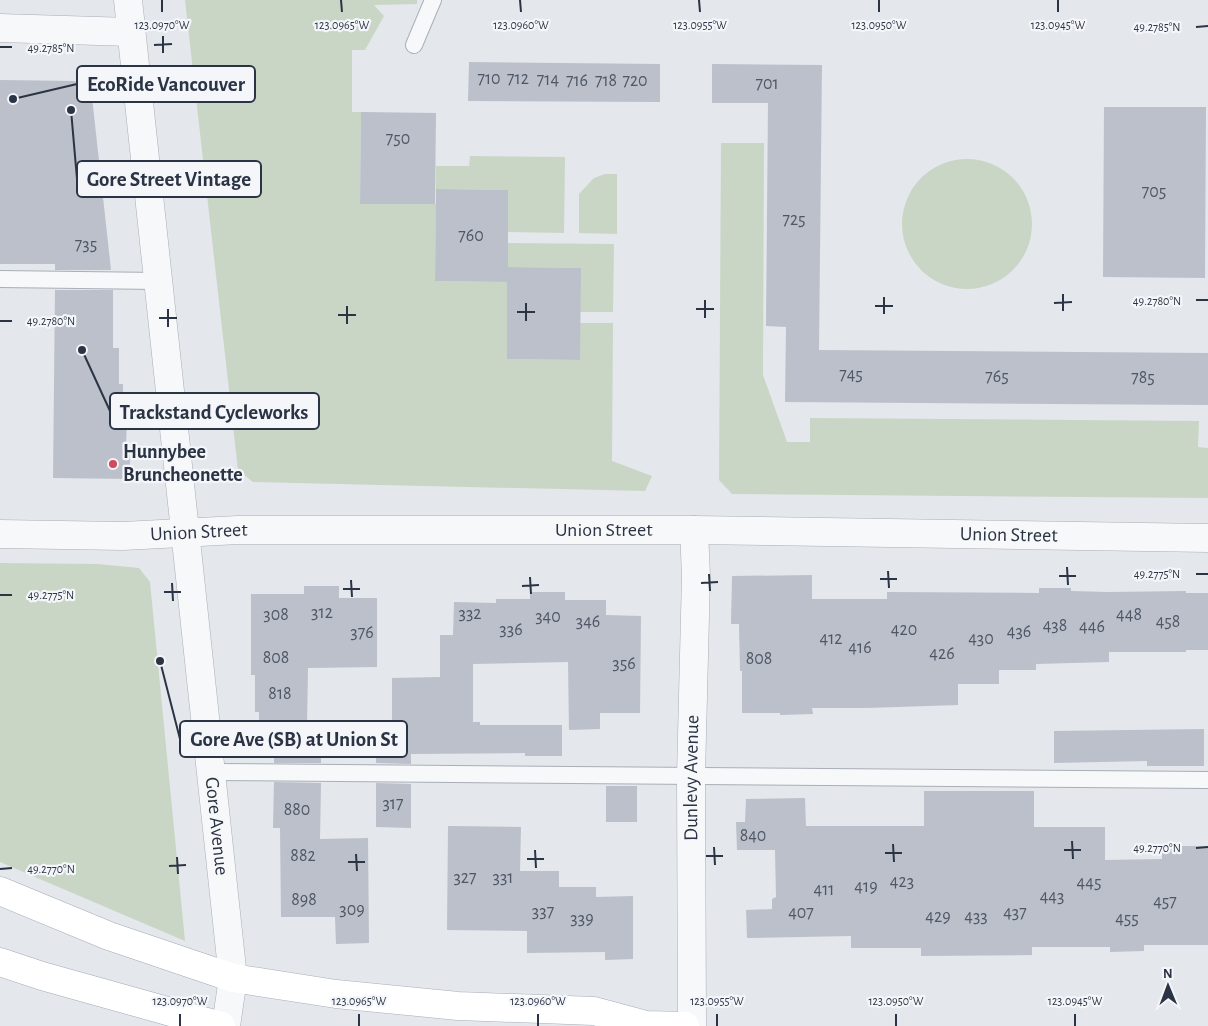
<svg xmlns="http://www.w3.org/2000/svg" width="1208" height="1026" font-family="'Alegreya Sans',sans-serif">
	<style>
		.green { fill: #c9d6c5 }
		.building { fill: #bbc0ca }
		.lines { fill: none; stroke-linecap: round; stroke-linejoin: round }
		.service-casing { stroke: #a9aeb7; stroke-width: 18 }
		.minor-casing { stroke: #a9aeb7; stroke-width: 29 }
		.tertiary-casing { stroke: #a9aeb7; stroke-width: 29 }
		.secondary-casing { stroke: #a9aeb7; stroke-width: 29 }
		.primary-casing { stroke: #a3abb8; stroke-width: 29 }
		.service { stroke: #f7f8fa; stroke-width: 16 }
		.minor { stroke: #f7f8fa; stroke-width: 28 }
		.tertiary { stroke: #f7f8fa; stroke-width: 28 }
		.secondary { stroke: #fff; stroke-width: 28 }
		.primary { stroke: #fff; stroke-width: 28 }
		.ticks { fill: none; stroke: #2b3445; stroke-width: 2 }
		.poi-dot { fill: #d1495b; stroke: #f4f6f9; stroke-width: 2 }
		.labels { text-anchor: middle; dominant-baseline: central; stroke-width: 4.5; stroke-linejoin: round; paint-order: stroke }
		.number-label { font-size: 18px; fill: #4f5766 }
		.poi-label { font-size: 20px; font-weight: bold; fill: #2b3445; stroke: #f4f6f9; text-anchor: start }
		.street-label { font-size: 20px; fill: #2b3445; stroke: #f4f6f9 }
		.ticks-label { font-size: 12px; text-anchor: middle; fill: #2b3445; stroke: #f4f6f9; stroke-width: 4.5; stroke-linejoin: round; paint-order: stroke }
		.leader { fill: none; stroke: #2b3445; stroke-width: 2 }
		.callout-dot { fill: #2b3445; stroke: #f4f6f9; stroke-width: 2 }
		.callout { fill: #f4f6f9; stroke: #2b3445; stroke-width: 2 }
		.callout-label { font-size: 21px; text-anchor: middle; font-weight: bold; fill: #2b3445 }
	</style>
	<rect width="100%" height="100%" fill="#e4e7ec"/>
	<path class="green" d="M185,0h232v4l-43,1 10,11 -19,34h-13v62h9l-1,92h76l-1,77 72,1v77l73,1v-37h33l-1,138 40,15 -7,15 -392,-9 -15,-12z
		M721,143h43l-1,232 24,67h23v-24l389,3 -1,26 10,1v50l-476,-4 -13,-14z
		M470,156l95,1 -1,76 -56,-1v-42l-72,-1v-23h33z
		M902 224a65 65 0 1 1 130 0a65 65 0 1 1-130 0Z
		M605,174h12v60l-38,-1v-39l15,-16z
		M507,243l107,1 -1,68h-33v-44l-72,-1z
		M0,563l98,1 41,4 11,14 35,359 -185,-79z"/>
	<path class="building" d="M469,62l191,2v38l-192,-1z
		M712,64l110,1 -3,285 389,3v52l-423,-3 1,-75 -20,-1 2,-223h-56z
		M0,80l75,1 17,16 19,173h-56v-6h-55z
		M1104,107h102l-1,171 -102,-1z
		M361,112l75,1 -1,91h-75z
		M436,189l72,1v77l73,1 -1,92 -73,-1v-77l-72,-1z
		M55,290h58v58h6v36h4v31h4l-1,33h4v31l-77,-1z
		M812,575v24h75v-7l152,1v-5h32v3l37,1 78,-1v2h22v57h-22v2h-77v10l-73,2v6h-37v14h-41v21l-91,3h-55l1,6 -33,1v-2h-38v-42h-2l-1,-47h-8l1,-48z
		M304,586h35v12h38v69l-69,1 -1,58h85v-48l48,-1v-42h13l1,-33 42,1v-4h34v-7h35v8h41v15l35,1 -1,97h-40v16l-31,1 -1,-68 -95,2v58h7v3h82v31h-37v-3l-114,1v10l-35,-1v-8l-55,1v7h-47v-13h-15v-38h-4v-37h-4v-81h53z
		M1204,729v37h-57v-5l-93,2v-32z
		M274,782l47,1 -1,56 48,-1 1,105 -33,1 -1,-27h-54l-1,-89h-7z
		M376,783l35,1v44l-35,-1z
		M606,786h31v36h-31z
		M924,791h110v36h71v33l57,-1v-13h46v99h-64v6l-34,1v-5h-78v8l-111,1v-8h-70v-12l-104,2 -1,-28 26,-1v-10l4,-2 -1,-47h-38l-1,-28h9l1,-23 59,-1 1,28h118z
		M448,826l73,1 -1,44h39v16h37v10l37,-1v63l-28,1v-8l-78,1v-22l-80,-1z"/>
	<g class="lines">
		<defs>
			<path id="service" d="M414,45l19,-45
				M0,279l158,2
				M211,772l997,8"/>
			<g id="minor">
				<path d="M0,28l131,4"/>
				<path id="s1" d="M0,534l123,2 115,-6h456l514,8"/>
				<path id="s2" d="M692,1026l-1,-250 5,-200 -2,-46"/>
			</g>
			<g id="tertiary">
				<path id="s3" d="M128,0l105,978 -7,48"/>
			</g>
			<path id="secondary" d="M233,978l103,16 122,12 136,5 52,14 39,1"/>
			<path id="primary" d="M0,891l109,45 124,42
				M0,962l42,14 179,50"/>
		</defs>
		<use href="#service" class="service-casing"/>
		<use href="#minor" class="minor-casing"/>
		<use href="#tertiary" class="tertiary-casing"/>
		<use href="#secondary" class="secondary-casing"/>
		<use href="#primary" class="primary-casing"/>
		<use href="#service" class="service"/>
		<use href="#minor" class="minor"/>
		<use href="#tertiary" class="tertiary"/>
		<use href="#secondary" class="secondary"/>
		<use href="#primary" class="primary"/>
	</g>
	<path class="ticks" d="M162,0v12M341,0l1,12M520,0l1,12M699,0l1,12M879,0v12M1058,0v12M1196,27l12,-1M163,36v17M154,45l18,-1M0,47h12M1063,294v17M884,297v17M705,300v18M1196,300h12M526,303v18M1054,303l18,-1M347,306v18M875,306h18M168,309v18M696,309h18M517,312h18M338,315h18M159,318h18M0,321h12M1067,567l1,18M888,571l1,17M709,574l1,17M1196,574h12M1059,576h17M530,577l1,17M880,579h17M351,580l1,17M172,583l1,18M701,583l17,-1M522,586l17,-1M343,589h17M164,592h17M0,595h12M1072,841l1,18M893,844l1,18M714,847l1,18M1196,848l12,-1M535,850l1,18M1064,850h17M885,853h17M356,854l1,17M706,856h17M177,857l1,17M527,859h17M348,862h17M169,866l17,-1M0,869l12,-1M180,1014v12M359,1014v12M538,1014v12M717,1014v12M896,1014v12M1075,1014v12"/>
	<circle class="poi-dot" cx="113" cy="464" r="5"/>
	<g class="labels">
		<g class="number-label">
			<text x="489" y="79">710</text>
			<text x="518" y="79">712</text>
			<text x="548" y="80">714</text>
			<text x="577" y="81">716</text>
			<text x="606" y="81">718</text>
			<text x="635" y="81">720</text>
			<text x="767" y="84">701</text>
			<text x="398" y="139">750</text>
			<text x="1154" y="192">705</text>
			<text x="794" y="220">725</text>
			<text x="471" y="236">760</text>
			<text x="86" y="245">735</text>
			<text x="851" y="375">745</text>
			<text x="997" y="377">765</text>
			<text x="1143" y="378">785</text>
			<text x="322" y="613">312</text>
			<text x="470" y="614">332</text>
			<text x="276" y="615">308</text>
			<text x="1129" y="615">448</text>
			<text x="548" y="617">340</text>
			<text x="588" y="622">346</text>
			<text x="1168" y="622">458</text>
			<text x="1055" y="626">438</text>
			<text x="1092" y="627">446</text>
			<text x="511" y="630">336</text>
			<text x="904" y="630">420</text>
			<text x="1019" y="632">436</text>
			<text x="362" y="633">376</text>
			<text x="831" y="639">412</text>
			<text x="981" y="639">430</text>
			<text x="860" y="648">416</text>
			<text x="942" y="654">426</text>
			<text x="276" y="658">808</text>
			<text x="759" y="659">808</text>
			<text x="624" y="664">356</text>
			<text x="280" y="694">818</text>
			<text x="393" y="804">317</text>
			<text x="297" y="810">880</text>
			<text x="753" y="836">840</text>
			<text x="303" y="856">882</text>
			<text x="465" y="878">327</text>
			<text x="503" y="878">331</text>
			<text x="902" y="882">423</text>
			<text x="1089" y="883">445</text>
			<text x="866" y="887">419</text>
			<text x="824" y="890">411</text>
			<text x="1052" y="897">443</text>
			<text x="304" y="900">898</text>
			<text x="1165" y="902">457</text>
			<text x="352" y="910">309</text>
			<text x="543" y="912">337</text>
			<text x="801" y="913">407</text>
			<text x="1015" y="913">437</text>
			<text x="938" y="917">429</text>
			<text x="976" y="917">433</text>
			<text x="582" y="919">339</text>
			<text x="1127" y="919">455</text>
		</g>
		<g class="poi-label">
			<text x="123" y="452">Hunnybee<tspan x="123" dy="23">Bruncheonette</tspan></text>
		</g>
		<g class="street-label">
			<text stroke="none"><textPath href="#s1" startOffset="604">Union Street</textPath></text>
			<text stroke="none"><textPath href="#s1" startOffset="199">Union Street</textPath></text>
			<text stroke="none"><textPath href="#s1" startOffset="1009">Union Street</textPath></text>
			<text stroke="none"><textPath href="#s2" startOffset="248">Dunlevy Avenue</textPath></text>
			<text stroke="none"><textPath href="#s3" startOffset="831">Gore Avenue</textPath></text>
		</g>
	</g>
	<g class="ticks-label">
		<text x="162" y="29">123.0970°W</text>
		<text x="342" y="29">123.0965°W</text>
		<text x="521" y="29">123.0960°W</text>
		<text x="700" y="29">123.0955°W</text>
		<text x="879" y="29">123.0950°W</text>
		<text x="1058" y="29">123.0945°W</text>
		<text x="1157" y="31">49.2785°N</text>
		<text x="51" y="52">49.2785°N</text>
		<text x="1157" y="305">49.2780°N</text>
		<text x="51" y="325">49.2780°N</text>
		<text x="1157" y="578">49.2775°N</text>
		<text x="51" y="599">49.2775°N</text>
		<text x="1157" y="852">49.2770°N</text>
		<text x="51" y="873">49.2770°N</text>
		<text x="180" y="1005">123.0970°W</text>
		<text x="359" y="1005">123.0965°W</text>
		<text x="538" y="1005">123.0960°W</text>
		<text x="717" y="1005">123.0955°W</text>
		<text x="896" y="1005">123.0950°W</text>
		<text x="1075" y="1005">123.0945°W</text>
	</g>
	<path class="leader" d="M13 99L77 84M71 110L77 179M82 350L110 411M160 661L180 739"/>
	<g class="callout-dot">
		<circle cx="13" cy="99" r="5"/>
		<circle cx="71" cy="110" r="5"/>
		<circle cx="82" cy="350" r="5"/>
		<circle cx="160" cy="661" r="5"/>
	</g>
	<g class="callout">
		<rect x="77" y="66" width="178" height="36" rx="5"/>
		<rect x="77" y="161" width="184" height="36" rx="5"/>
		<rect x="110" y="393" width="209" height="36" rx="5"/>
		<rect x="180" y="721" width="227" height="36" rx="5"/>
	</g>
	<g class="callout-label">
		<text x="166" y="91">EcoRide Vancouver</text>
		<text x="169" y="186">Gore Street Vintage</text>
		<text x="214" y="419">Trackstand Cycleworks</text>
		<text x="294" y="746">Gore Ave (SB) at Union St</text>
	</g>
	<g transform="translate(1168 986) rotate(359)" stroke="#f4f6f9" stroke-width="4" paint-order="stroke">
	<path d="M0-4L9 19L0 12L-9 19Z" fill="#2b3445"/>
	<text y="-8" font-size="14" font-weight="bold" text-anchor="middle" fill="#2b3445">N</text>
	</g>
</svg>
